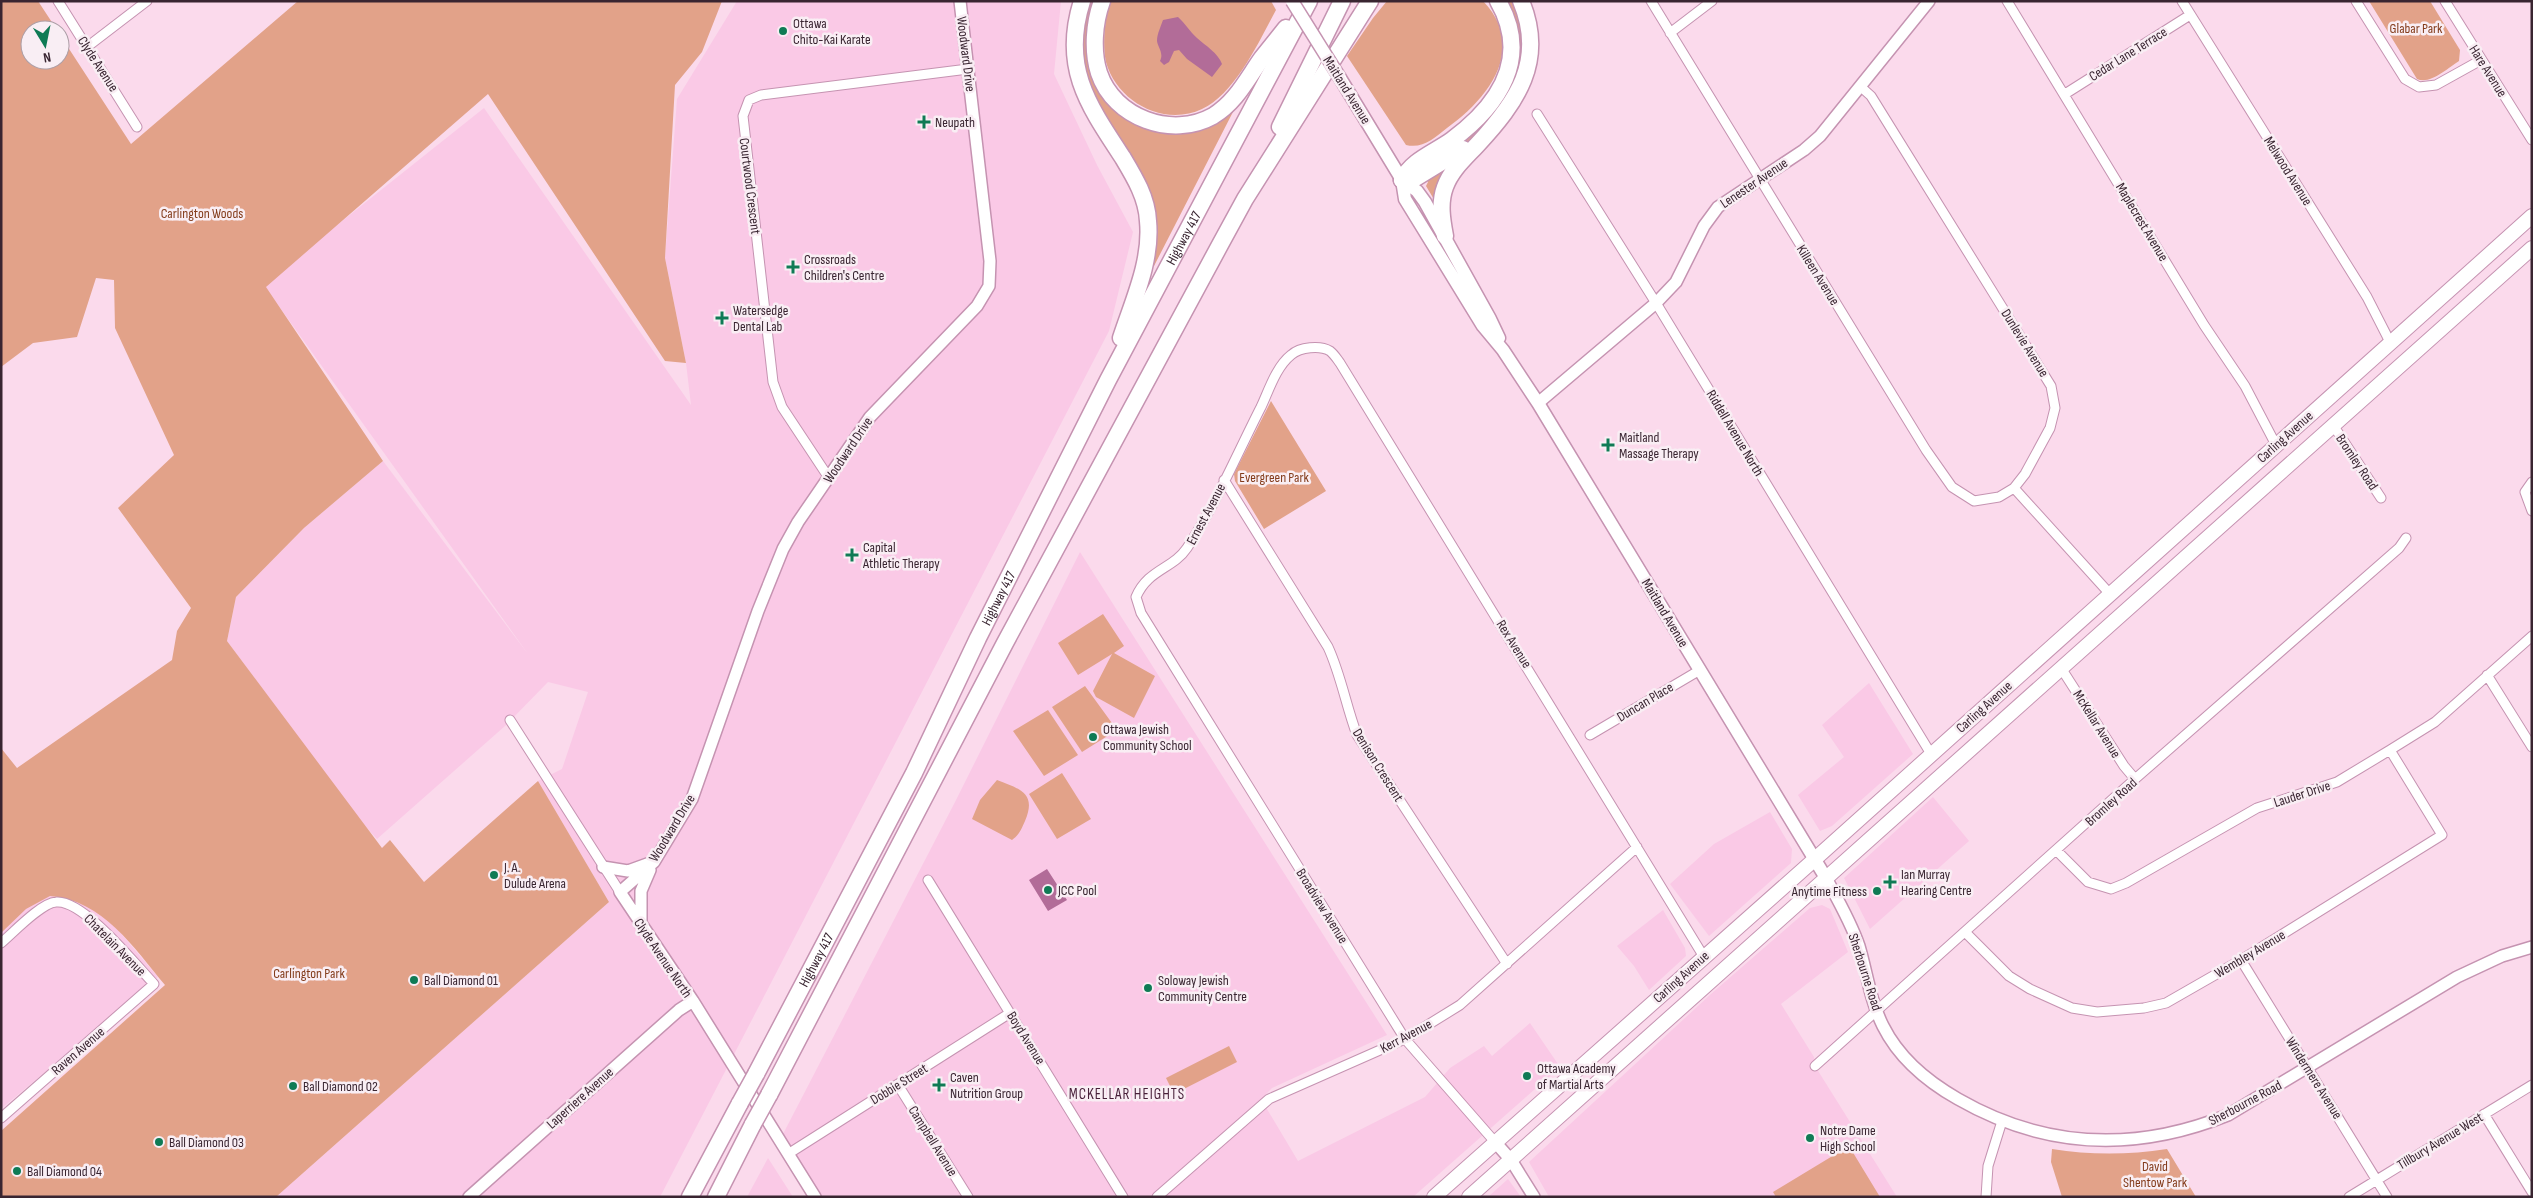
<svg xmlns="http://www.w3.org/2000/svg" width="2533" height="1198" font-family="'Sofia Sans Condensed',sans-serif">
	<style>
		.built { fill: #fac9e6 }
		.green { fill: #e2a289 }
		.water { fill: #b26c98 }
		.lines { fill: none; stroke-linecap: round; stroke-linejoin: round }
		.minor-casing { stroke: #c593b1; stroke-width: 11 }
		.tertiary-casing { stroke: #c593b1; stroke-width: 14 }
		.secondary-casing { stroke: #c593b1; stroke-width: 15 }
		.primary-casing { stroke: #c593b1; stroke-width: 16 }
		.motorway-casing { stroke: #c593b1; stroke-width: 19 }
		.minor { stroke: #fff; stroke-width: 9 }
		.tertiary { stroke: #fff; stroke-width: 11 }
		.secondary { stroke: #fff; stroke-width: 12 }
		.primary { stroke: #fff; stroke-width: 14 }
		.motorway { stroke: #fff; stroke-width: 16 }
		.secondary-bridge-casing { stroke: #c593b1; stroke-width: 15; stroke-linecap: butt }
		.motorway-bridge-casing { stroke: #c593b1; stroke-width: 19; stroke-linecap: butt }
		.secondary-bridge { stroke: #fff; stroke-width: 12 }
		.motorway-bridge { stroke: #fff; stroke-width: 16 }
		.poi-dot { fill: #0f7b55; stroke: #f9eef4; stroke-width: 2 }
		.labels { text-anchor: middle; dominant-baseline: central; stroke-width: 5; stroke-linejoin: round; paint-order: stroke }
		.poi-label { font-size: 14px; fill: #392531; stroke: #f9eef4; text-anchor: start }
		.park-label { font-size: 14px; fill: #833b1a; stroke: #f9eef4 }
		.street-label { font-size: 14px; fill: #392531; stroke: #f9eef4 }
		.neighbourhood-label { font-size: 15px; letter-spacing: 1px; fill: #481f39; stroke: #f9eef4 }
	</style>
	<rect width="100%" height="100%" fill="#fbdaec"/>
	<path class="built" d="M737,1h324l-7,73 43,91 36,67 -24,99 -449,866h-384l333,-295 -71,-121 24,-12 26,-77 -40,-10 -43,44 -128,113 -21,-23 -129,-175 9,-44 68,-69 79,-67 145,193 -265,-370 221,-176 207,297 -5,-42 -21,-105 12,-159z
		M1080,552l307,483 -115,53 -11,11 37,62 127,-64 25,-29 34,-22 8,10 38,-33 30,44 -147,130h-590l-41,-61 172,-332z
		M1869,683l44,71 -81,72 -12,5 -22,-36 46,-38 -22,-32z
		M1933,797l36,44 -99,88 -26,-51z
		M1770,812l22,37 -1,14 -82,73 -39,-52 44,-40z
		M48,895l26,3 19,9 20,17 45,53 -157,132v-204z
		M1822,905l8,4 18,43 -67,52 33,53 1,9 82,131h-348l-20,-35 182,-168 99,-86z
		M1663,910l22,38 1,8 -37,34 -15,-24 -17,-20z
		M768,1158l25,39h-46z
		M1508,1179l13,18h-33z"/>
	<path class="green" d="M1,1h37l19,29h-27v30h30v-25l71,109 167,-143h424l-20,51 -27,33 -10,173 21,105 -21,-2 -177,-267 -222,193 117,174 -79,67 -68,69 -9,44 155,207 8,-8 34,42 114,-101 71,121 -333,295h-275v-66l164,-146c-31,-37 -62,-85 -115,-89l-24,13 -25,24v-185l16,20 155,-108 5,-29 14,-23 -73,-100 56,-53 -59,-127 -1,-48 -18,-2 -19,59 -44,6 -32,24z
		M1088,1h10l-4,73 56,54 85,-20 -81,158h-3l5,-40 -3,-17 -67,-123 -6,-50z
		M1110,1h161l5,9c-17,31 -40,83 -74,99 -38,18 -85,-7 -96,-47 -4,-19 -1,-43 4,-61z
		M1387,1h96c45,47 5,98 -36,127 -13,10 -24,21 -41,17l-59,-89 26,-38z
		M1505,1h13l7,22 -3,52 -38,56 -38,26 67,-79 5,-20 1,-27z
		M2369,1h61l30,49 -1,11c-11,7 -29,24 -42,18z
		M1450,166l-15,35 -9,-15 2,-4 -1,-3z
		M1271,401l55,90 -62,38 -29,-48 -1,-7z
		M1103,614l21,32 -10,7 41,23 -21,42 -38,-21 -3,-6 19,-37 -34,21 -20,-32z
		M1085,686l32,44 -35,22 -30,-45z
		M1048,710l30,45 -34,21 -31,-45z
		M1062,773l29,46 -34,20 -28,-45z
		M997,780c23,9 40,13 28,41 -4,9 -6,14 -13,19l-40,-21 8,-19z
		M1229,1046l8,16 -63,32 -8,-16z
		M1849,1146l31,51h-104l-3,-5z
		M2052,1149c38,6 76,6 115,0l29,48h-134l-11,-35z"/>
	<path class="water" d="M1178,17c7,6 12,15 19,21 9,8 21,15 25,26l-10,13 -25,-18 -8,-9 -5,1 -5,11 -5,3 -4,-4c4,-8 -2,-13 -3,-20 0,-7 4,-15 6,-21z
		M1047,869l20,31 -19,11 -19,-31z"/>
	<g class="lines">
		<defs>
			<path id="minor" d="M58,1l79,126
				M1651,1l275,449 26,37 22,14 25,-4 15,-9 11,-14 25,-46 5,-20 -4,-22 -180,-290 -10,-9
				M2007,1l197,324 41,61 31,59
				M2182,1l185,296 23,45
				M2356,1l49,78 14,8 17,-2 45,-25
				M2445,1l87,139
				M1670,33l42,-32
				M87,47l60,-46
				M2065,94l125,-79
				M1537,114l119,189 275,451
				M2333,425l48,73
				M829,478l-47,-71 -9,-25 -30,-266 6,-16 12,-5 207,-26
				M1224,480l104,167c13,28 18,59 29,88l150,229
				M2532,482l-7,10 7,19
				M2014,488l96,106
				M2061,668l63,98 11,13
				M2487,675l45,72
				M510,720l110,172
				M1590,735l110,-65
				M2057,851l31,31 23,7 15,-6 131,-75 80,-26 53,-32 45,-28 97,-86
				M928,880l195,317
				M1965,932l44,44 21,13 42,19 25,4 47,-4 22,-5 75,-43 201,-125 -52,-85
				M1,943c12,-10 40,-40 55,-41 27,-3 79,62 98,82l-153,134
				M2241,960l146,237
				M1815,1066l320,-287 264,-231 7,-10
				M898,1085l70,112
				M2484,1114l48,78
				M1495,1142l-90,-103 -264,-426 -5,-16c12,-28 37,-28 51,-49 29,-44 50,-94 74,-141 8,-17 15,-40 30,-52 9,-8 29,-10 39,-4 4,3 7,8 10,12l364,594
				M788,1154l222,-141
				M1157,1197l112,-98 136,-60 55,-34 177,-158
				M1986,1197l2,-31 14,-45
				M2349,1197l183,-112"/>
			<path id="tertiary" d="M1538,403l118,-100 20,-21 28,-56 14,-19 86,-57 16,-14 109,-135
				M603,867l25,4 22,-8
				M1826,878c12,22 25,44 33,68 8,27 11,54 24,80 16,32 45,56 75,73 87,50 178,53 270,16l229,-138 45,-21 30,-9
				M641,925v-34l9,-21
				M1495,1142l16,18 23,37
				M469,1197l210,-187 14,-9
				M815,1197l-122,-196 -73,-109 34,-30 38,-63 66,-188 25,-62 15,-27 72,-105 107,-111 12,-20 1,-25 -30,-260"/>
			<path id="secondary" d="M1340,78l62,102 3,19 78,127 20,24 35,53 288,475
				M1402,180l15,11 8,11 65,117 9,19"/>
			<path id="primary" d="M1434,1197l381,-338 717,-643
				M1469,1197l1063,-949"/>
			<g id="motorway">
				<path d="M1082,1c-21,66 6,104 41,157 12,20 24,40 25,63 4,40 -15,80 -27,117"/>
				<path d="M1102,1c-8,22 -10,50 -3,72 15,45 73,66 114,43 23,-14 34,-37 49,-58 8,-10 16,-20 24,-30"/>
				<path d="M1280,127l62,-126"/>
				<path d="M1402,180c10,-20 32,-27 50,-40 47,-35 79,-82 46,-139"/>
				<path d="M1402,180l12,-1 49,-30"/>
				<path d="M1445,236c-3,-16 -6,-33 0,-49 6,-17 20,-29 32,-42 40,-43 69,-84 44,-144"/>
				<path id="s1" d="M756,1074l158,-301 64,-135 130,-258 201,-379"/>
				<path d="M769,1095l236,-452 216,-400 24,-44 125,-198"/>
				<path d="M690,1197l50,-94"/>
				<path d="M716,1197l37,-73"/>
			</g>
		</defs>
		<use href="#minor" class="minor-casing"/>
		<use href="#tertiary" class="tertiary-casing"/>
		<use href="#secondary" class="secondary-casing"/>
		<use href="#primary" class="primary-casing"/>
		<use href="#motorway" class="motorway-casing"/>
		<use href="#minor" class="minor"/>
		<use href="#tertiary" class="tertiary"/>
		<use href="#secondary" class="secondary"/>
		<use href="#primary" class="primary"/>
		<use href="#motorway" class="motorway"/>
		<defs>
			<path id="secondary-bridge" d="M1292,1l48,77"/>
			<path id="motorway-bridge" d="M740,1103l16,-29
				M753,1124l16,-29"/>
		</defs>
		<use href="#secondary-bridge" class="secondary-bridge-casing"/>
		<use href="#motorway-bridge" class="motorway-bridge-casing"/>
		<use href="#secondary-bridge" class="secondary-bridge"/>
		<use href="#motorway-bridge" class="motorway-bridge"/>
	</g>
	<g class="poi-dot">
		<circle cx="783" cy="31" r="5"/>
		<path d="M921.5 114.5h5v5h5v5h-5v5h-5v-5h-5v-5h5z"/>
		<path d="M790.5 259.5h5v5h5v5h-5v5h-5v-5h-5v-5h5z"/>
		<path d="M719.5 310.5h5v5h5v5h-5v5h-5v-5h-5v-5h5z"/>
		<path d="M1605.5 437.5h5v5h5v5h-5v5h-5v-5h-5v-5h5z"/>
		<path d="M849.5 547.5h5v5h5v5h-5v5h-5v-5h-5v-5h5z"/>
		<circle cx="1093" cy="737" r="5"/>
		<circle cx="494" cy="875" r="5"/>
		<path d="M1887.5 874.5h5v5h5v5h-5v5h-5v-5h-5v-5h5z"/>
		<circle cx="1048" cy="890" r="5"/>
		<circle cx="1877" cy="891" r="5"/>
		<circle cx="414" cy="980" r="5"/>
		<circle cx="1148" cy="988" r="5"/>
		<circle cx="1527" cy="1076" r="5"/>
		<path d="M936.5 1077.5h5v5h5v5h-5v5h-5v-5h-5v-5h5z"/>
		<circle cx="293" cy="1086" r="5"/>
		<circle cx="1810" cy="1138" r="5"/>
		<circle cx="159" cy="1142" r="5"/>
		<circle cx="17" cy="1171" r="5"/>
	</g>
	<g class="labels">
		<g class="poi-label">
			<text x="793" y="23">Ottawa<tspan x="793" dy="16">Chito-Kai Karate</tspan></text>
			<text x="935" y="122">Neupath</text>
			<text x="804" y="259">Crossroads<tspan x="804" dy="16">Children's Centre</tspan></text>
			<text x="733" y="310">Watersedge<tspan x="733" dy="16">Dental Lab</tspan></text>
			<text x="1619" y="437">Maitland<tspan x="1619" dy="16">Massage Therapy</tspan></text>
			<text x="863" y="547">Capital<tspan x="863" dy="16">Athletic Therapy</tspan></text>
			<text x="1103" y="729">Ottawa Jewish<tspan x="1103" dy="16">Community School</tspan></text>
			<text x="504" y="867">J. A.<tspan x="504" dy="16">Dulude Arena</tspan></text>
			<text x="1901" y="874">Ian Murray<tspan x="1901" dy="16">Hearing Centre</tspan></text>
			<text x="1058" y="890">JCC Pool</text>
			<text x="1867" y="891" text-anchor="end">Anytime Fitness</text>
			<text x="424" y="980">Ball Diamond 01</text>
			<text x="1158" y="980">Soloway Jewish<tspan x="1158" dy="16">Community Centre</tspan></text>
			<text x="1537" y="1068">Ottawa Academy<tspan x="1537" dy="16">of Martial Arts</tspan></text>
			<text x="950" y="1077">Caven<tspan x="950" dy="16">Nutrition Group</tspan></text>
			<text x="303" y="1086">Ball Diamond 02</text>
			<text x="1820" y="1130">Notre Dame<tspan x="1820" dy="16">High School</tspan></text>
			<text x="169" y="1142">Ball Diamond 03</text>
			<text x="27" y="1171">Ball Diamond 04</text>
		</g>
		<g class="park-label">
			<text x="2416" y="28">Glabar Park</text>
			<text x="202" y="213">Carlington Woods</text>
			<text x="1274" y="477">Evergreen Park</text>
			<text x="309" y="973">Carlington Park</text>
			<text x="2155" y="1166">David<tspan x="2155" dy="16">Shentow Park</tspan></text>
		</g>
		<g class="street-label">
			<text transform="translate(966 54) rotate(83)">Woodward Drive</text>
			<text transform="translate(2128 54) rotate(-32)">Cedar Lane Terrace</text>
			<text transform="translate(98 64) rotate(57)">Clyde Avenue</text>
			<text transform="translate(2488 71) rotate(58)">Hare Avenue</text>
			<text transform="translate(1347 90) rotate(58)">Maitland Avenue</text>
			<text transform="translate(2288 171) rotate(58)">Melwood Avenue</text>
			<text transform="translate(1754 183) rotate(-34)">Lenester Avenue</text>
			<text transform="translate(750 186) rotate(83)">Courtwood Crescent</text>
			<text transform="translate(2142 222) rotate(59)">Maplecrest Avenue</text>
			<text stroke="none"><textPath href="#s1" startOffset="939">Highway 417</textPath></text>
			<text transform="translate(1818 275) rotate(58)">Killeen Avenue</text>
			<text transform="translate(2025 343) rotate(58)">Dunlevie Avenue</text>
			<text transform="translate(1735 433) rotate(59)">Riddell Avenue North</text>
			<text transform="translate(2285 437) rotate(-42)">Carling Avenue</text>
			<text transform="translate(848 450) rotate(-56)">Woodward Drive</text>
			<text transform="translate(2357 462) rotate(56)">Bromley Road</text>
			<text transform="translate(1206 514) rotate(-62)">Ernest Avenue</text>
			<text stroke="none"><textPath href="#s1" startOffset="534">Highway 417</textPath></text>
			<text transform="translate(1665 613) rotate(59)">Maitland Avenue</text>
			<text transform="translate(1514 644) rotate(58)">Rex Avenue</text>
			<text transform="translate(1645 702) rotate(-31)">Duncan Place</text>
			<text transform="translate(1984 707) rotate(-42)">Carling Avenue</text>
			<text transform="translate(2097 724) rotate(58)">McKellar Avenue</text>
			<text transform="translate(1378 765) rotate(58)">Denison Crescent</text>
			<text transform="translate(2302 794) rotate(-18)">Lauder Drive</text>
			<text transform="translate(2111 802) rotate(-42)">Bromley Road</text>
			<text transform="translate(672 828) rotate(-59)">Woodward Drive</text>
			<text transform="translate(1322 906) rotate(58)">Broadview Avenue</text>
			<text transform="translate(115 945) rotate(45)">Chatelain Avenue</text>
			<text transform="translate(2250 954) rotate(-31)">Wembley Avenue</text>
			<text transform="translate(663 958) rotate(56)">Clyde Avenue North</text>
			<text stroke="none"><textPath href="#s1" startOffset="129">Highway 417</textPath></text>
			<text transform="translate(1865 972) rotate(72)">Sherbourne Road</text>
			<text transform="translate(1681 977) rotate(-42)">Carling Avenue</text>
			<text transform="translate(1406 1036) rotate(-28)">Kerr Avenue</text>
			<text transform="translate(1026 1038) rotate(58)">Boyd Avenue</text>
			<text transform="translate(78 1051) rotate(-41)">Raven Avenue</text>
			<text transform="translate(2314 1078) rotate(58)">Windermere Avenue</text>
			<text transform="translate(899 1084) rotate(-32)">Dobbie Street</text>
			<text transform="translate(580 1098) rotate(-42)">Laperriere Avenue</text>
			<text transform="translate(2245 1103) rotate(-28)">Sherbourne Road</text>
			<text transform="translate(933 1141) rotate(58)">Campbell Avenue</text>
			<text transform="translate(2440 1141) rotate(-31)">Tillbury Avenue West</text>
		</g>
		<g class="neighbourhood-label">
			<text x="1127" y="1094">MCKELLAR HEIGHTS</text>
		</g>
	</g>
	<rect width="2533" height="1198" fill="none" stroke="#392531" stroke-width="5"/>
	<g transform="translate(45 45) rotate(170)"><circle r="24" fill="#f9eef4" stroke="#ac9ea6"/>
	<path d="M0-4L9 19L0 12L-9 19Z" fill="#0f7b55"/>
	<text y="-8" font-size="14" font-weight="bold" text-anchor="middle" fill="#392531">N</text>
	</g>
</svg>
